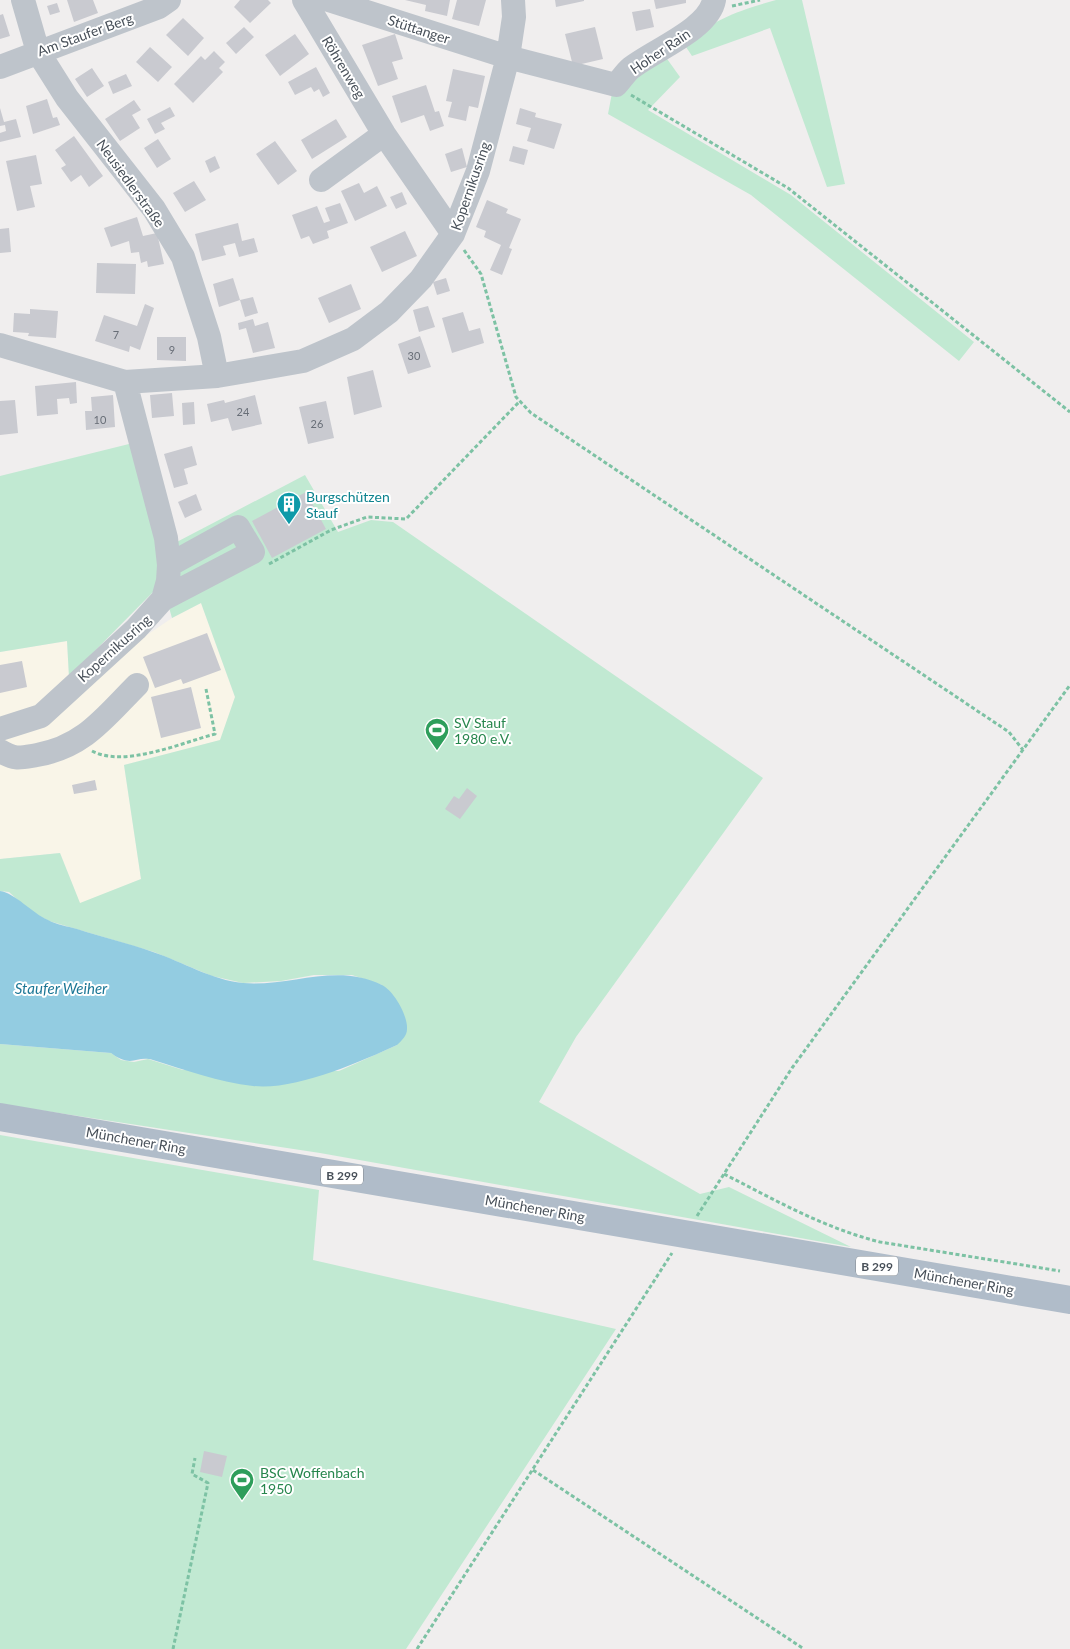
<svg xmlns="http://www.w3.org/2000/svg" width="1070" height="1649" font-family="Lato,sans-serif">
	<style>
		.commercial { fill: #f9f5e8 }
		.green { fill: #c1e9d2 }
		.water { fill: #93cce1 }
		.building { fill: #c9cad0 }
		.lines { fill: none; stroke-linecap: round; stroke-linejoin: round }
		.path { stroke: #7dc2a4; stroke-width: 3; stroke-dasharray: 4 2.5; stroke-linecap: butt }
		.minor { stroke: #bec4cb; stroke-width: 24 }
		.major { stroke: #b0bcc9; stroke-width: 28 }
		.labels { text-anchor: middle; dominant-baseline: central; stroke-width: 4; stroke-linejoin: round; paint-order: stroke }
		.number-label { font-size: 11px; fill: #686e77 }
		.shield { fill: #fff; stroke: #7f848b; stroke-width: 1 }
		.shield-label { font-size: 12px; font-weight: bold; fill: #485059 }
		.street-label { font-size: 14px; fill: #485059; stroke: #fff }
		.culture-label { font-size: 14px; fill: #0d838f; stroke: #fff; text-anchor: start }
		.leisure-label { font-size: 14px; fill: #27864d; stroke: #fff; text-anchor: start }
		.water-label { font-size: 15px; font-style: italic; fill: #1d7796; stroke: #fff }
	</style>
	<rect width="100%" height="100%" fill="#f0eeee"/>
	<path class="commercial" d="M201,603l34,94 -14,43 -97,25 17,114 -61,25 -20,-51 -60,6v-207l67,-11 2,36 66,-34 37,-25z"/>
	<path class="green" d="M776,0h26l43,184 -18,3 -57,-159 -78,28 -8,-12c31,-25 53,-33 92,-44z
		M665,56l15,21 -32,33 143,85 183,147 -15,19 -208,-166 -143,-81 4,-21z
		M133,443l28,107 -5,39 -87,88 -2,-36 -67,11v-176z
		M305,475l33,57 33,-12 22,2 370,256 -187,259 -37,65 161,92 29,-7 122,60 -531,-94 -320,-49v-60l111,9 10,7 13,2 14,-3 35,11 156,1 58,-26 -15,-60 -30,-10h-38l-33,6 -38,2 -31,-7 -58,-24 -105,-31 -20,-11 -20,-18 -9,-1v-32l60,-6 20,50 61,-24 -17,-114 96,-25 15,-43 -34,-94 -29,15 -4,-14 3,-59z
		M0,1135l319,55 -6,70 303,69 -210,320h-406z"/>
	<path class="water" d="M0,891c15,2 32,22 48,29 9,5 19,6 29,9 25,8 51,14 76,23 30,10 59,28 90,31 47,4 94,-21 139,2 12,6 26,31 25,44 0,7 -5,11 -10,16 -37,17 -103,46 -144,41 -34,-4 -68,-16 -100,-26 -18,-5 -20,9 -42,-7l-111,-9z"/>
	<path class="building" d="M67,0h26l5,13 -24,9z
		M240,0h28l3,3 -21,20 -16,-16z
		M405,0h45l-3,16 -22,-5 1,-6z
		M457,0h29l-7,26 -27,-7z
		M555,0h29v1l-28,6z
		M654,0h32v3l-30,6z
		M57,3l3,9 -10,3 -3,-9z
		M650,9l4,18 -18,4 -4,-19z
		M3,14l7,22 -10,3v-24z
		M183,18l21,20 -16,18 -22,-21z
		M244,27l10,10 -18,17 -10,-11z
		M595,27l8,32 -30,7 -8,-32z
		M295,34l14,20 -29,22 -15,-21z
		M395,34l8,25 -11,3 6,17 -20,7 -16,-41z
		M150,47l22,20 -14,15 -22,-20z
		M214,51l11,11 -6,6 4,4 -30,31 -19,-19 27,-28 4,4z
		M316,67l14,26 -7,4 -4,-8 -5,3 -3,-5 -16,8 -7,-13z
		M92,68l12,18 -17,11 -12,-18z
		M453,69l32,7 -7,32 -9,-2 -3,15 -18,-4 4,-15 -6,-1z
		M126,74l6,12 -19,8 -5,-12z
		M426,85l9,27 4,-1 5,15 -14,5 -6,-16 -23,8 -9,-27z
		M47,99l6,19 4,-1 3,8 -27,9 -7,-28z
		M134,100l7,10 -9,5 8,13 -20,13 -15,-22z
		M170,107l5,9 -14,7 4,6 -10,5 -8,-15z
		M0,108l4,14 12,-3 5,18 -21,5v-9l6,-2 -1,-6 -5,1z
		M520,108l16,5 -1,4 27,7 -8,25 -27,-8 4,-13 -15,-4z
		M336,119l11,18 -35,22 -11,-19z
		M74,136l29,40 -14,11 -8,-12 -10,7 -10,-14 5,-3 -11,-15z
		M158,139l13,20 -14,9 -13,-20z
		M275,141l22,30 -19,14 -22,-31z
		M513,146l15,4 -4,15 -15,-4z
		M462,148l5,19 -16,5 -6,-18z
		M36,155l6,29 -12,2 5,21 -18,4 -11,-50z
		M215,156l5,12 -10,5 -5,-12z
		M194,181l12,19 -21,12 -12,-19z
		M359,183l5,10 13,-7 10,20 -32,15 -14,-30z
		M402,192l5,12 -11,5 -6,-12z
		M487,200l21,9 -2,4 15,6 -12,29 3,1 -10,26 -12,-5 11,-25 -17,-8 2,-6 -10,-4z
		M340,203l8,20 -21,8 2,7 -16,6 -4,-8 -8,3 -9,-24 25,-9 7,17 6,-2 -5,-13z
		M137,217l6,19 14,-3 7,31 -16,3 -1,-6 -6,2 -2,-11 -8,1 -2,-12 -18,6 -7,-19z
		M238,223l4,18 12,-3 4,14 -19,5 -4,-14 -12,3 3,9 -24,6 -7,-27z
		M9,228l2,24 -11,1v-24z
		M405,231l12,25 -35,16 -12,-25z
		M97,263l39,1 -1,30 -39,-1z
		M233,278l7,22 -21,7 -6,-23z
		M446,278l4,13 -13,4 -4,-13z
		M351,284l10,25 -32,14 -11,-25z
		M253,297l5,16 -13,4 -5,-17z
		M145,304l9,4 -14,42 -10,-4 -1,6 -34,-11 9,-26 33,11z
		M428,306l7,21 -16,5 -6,-22z
		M30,309l28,2 -2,27 -28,-2 1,-3 -16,-1 1,-19 16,1z
		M463,312l6,19 11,-3 4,15 -32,10 -10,-35z
		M253,319l2,7 13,-4 7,26 -22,5 -7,-25 -7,2 -1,-7z
		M420,336l11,31 -23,7 -10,-30z
		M157,337h29v24l-29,-1z
		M373,370l9,37 -28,8 -7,-38z
		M76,382l1,21 -7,1 -1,-6 -12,1 1,15 -21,2 -2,-30z
		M172,393l2,23 -22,2 -2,-23z
		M113,395l2,32 -29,3 -1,-19h7l-1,-14z
		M255,395l7,29 -30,7 -4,-13 -17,4 -4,-18 17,-4 1,3z
		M15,400l3,33 -18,2v-34z
		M326,401l8,37 -26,6 -9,-37z
		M194,402l1,22 -12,1 -1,-22z
		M192,446l5,19 -13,4 4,15 -14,4 -10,-34z
		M306,492l20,37 -54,29 -20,-37z
		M196,494l6,16 -17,8 -7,-16z
		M207,633l14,37 -38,14 -2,-5 -26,9 -12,-31z
		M22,661l5,26 -27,6v-28z
		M191,687l10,41 -40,10 -10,-41z
		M95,780l2,10 -23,4 -2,-9z
		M467,788l10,8 -17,23 -15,-10 9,-13 5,3z
		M204,1451l23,5 -5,21 -22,-5z"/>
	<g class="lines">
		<path class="path" d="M732,6l28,-6
			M631,95l157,93 282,224
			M464,250l17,24 35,123 15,16 478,319 14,18
			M269,564l62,-34 36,-13 39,2 114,-118
			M92,751c32,17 89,-8 123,-17l-9,-45
			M724,1174c51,26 100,54 156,68l180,29
			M697,1216l95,-148 278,-383
			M533,1470l271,179
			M173,1649l35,-166 -16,-9 3,-16
			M417,1649l255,-396"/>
		<path class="minor" d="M23,0l15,52 29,46 87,111 29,48 26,80 8,39
			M304,0l80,134 69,100
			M329,0l179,57 108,28c5,-5 9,-12 15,-17 23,-18 78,-39 83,-68
			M0,67l159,-60 10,-7
			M321,180l63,-46
			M0,345l125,37 92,-6 86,-15 50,-22 36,-27 32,-33 32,-45 25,-63 30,-114 6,-40 -1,-17
			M163,599l90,-47 -15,-25 -69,38
			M0,729l41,-13 95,-87 27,-30 5,-18 1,-16 -3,-27 -41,-156
			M0,751c16,9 19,7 37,4 47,-8 68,-38 100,-70"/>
		<path class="major" d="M0,1117l1070,183"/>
	</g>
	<defs>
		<symbol id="building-pin" viewBox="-11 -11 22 30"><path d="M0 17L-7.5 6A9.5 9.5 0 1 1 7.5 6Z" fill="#0f9aa8" stroke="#fff"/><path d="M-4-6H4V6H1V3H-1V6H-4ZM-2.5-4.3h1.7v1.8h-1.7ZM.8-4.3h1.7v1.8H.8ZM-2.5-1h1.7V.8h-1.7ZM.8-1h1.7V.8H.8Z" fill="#fff"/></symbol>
		<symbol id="stadium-pin" viewBox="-11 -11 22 30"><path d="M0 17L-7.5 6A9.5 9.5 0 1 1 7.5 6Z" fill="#2e9e5b" stroke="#fff"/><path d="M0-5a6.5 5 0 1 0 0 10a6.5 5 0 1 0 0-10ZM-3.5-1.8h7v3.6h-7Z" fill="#fff"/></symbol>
	</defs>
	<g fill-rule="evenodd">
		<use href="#building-pin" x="275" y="490" width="28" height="38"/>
		<use href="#stadium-pin" x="423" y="716" width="28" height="38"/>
		<use href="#stadium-pin" x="228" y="1466" width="28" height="38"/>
	</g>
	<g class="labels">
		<g class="number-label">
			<text x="116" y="334">7</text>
			<text x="172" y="349">9</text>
			<text x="414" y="355">30</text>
			<text x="243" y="411">24</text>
			<text x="100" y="419">10</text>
			<text x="317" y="423">26</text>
		</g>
		<g class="shield">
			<rect x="321" y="1165.5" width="42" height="19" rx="4"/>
			<rect x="856" y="1256.5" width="42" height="19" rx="4"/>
		</g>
		<g class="shield-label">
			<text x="342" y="1175">B 299</text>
			<text x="877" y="1266">B 299</text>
		</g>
		<g class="street-label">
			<text transform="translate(419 29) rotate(18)">Stüttanger</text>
			<text transform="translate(85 34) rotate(-20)">Am Staufer Berg</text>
			<text transform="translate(660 51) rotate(-34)">Hoher Rain</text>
			<text transform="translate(344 67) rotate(59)">Röhrenweg</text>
			<text transform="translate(131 183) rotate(54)">Neusiedlerstraße</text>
			<text transform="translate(470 186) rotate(-71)">Kopernikusring</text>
			<text transform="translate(114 648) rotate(-42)">Kopernikusring</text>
			<text transform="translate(136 1140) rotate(10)">Münchener Ring</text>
			<text transform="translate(535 1208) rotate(10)">Münchener Ring</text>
			<text transform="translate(964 1281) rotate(10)">Münchener Ring</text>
		</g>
		<g class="culture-label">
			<text x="306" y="496">Burgschützen<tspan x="306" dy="16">Stauf</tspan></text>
		</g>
		<g class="leisure-label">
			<text x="454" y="722">SV Stauf<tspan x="454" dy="16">1980 e.V.</tspan></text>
			<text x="260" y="1472">BSC Woffenbach<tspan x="260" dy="16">1950</tspan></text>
		</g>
		<g class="water-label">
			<text x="61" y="988">Staufer Weiher</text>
		</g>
	</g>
</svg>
